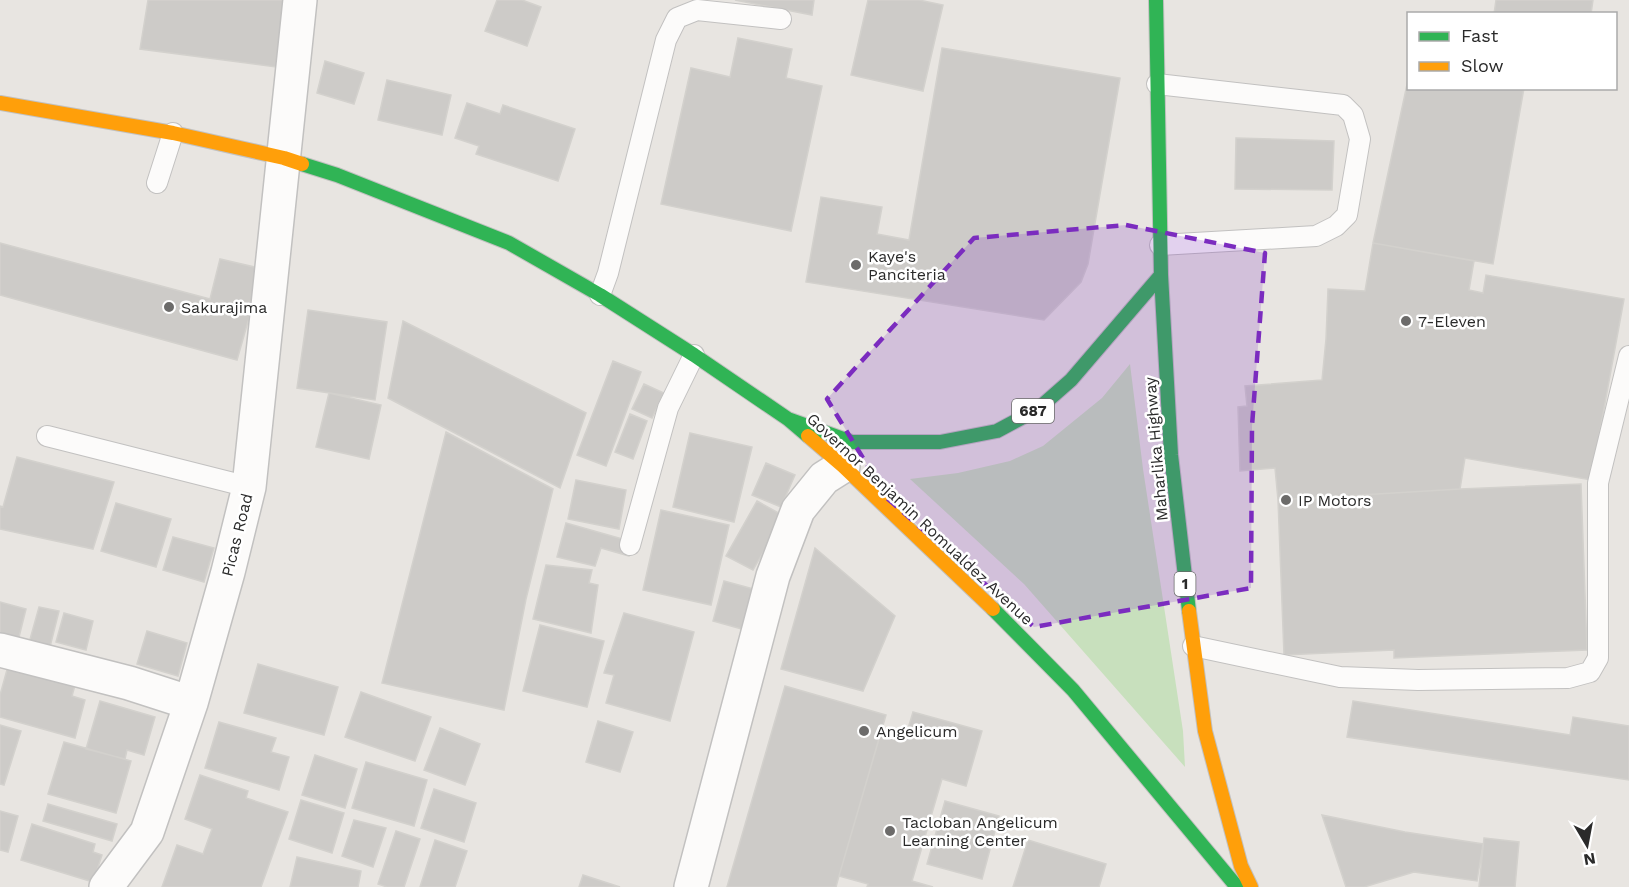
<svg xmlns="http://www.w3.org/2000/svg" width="1629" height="887" font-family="'Work Sans',sans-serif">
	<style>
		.green { fill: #c8e0bd }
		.building { fill: #cdcbc8; stroke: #d3d1cd; stroke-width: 1.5 }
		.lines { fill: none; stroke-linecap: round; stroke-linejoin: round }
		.lane-casing { stroke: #c2c1c0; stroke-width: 22 }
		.street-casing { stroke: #c2c1c0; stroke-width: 36 }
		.fast-casing { stroke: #c2c1c0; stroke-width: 16 }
		.slow-casing { stroke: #c2c1c0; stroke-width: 16 }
		.lane { stroke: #fcfbfa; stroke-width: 20 }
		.street { stroke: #fcfbfa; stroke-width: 33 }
		.fast { stroke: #30b455; stroke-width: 14 }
		.slow { stroke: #ff9f0a; stroke-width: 14 }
		.marked { fill: #7b2cbf; fill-opacity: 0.2; stroke: #7b2cbf; stroke-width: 4.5; stroke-dasharray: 12 8; stroke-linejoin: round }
		.poi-dot { fill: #6c6b6a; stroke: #fff; stroke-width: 2 }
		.labels { text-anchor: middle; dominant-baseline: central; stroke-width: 5; stroke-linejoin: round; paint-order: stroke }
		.shield { fill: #fff; stroke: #6a6a6a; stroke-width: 1.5 }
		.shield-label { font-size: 15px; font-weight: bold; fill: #2a2a2a }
		.poi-label { font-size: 16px; fill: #2a2a2a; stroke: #fff; text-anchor: start }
		.street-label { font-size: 16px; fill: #2a2a2a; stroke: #fff }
	</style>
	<rect width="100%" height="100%" fill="#e8e5e1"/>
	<path class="green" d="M1130,364l13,105 40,262 2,36 -161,-183 -114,-105 48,-6 52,-12 33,-15 59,-48z"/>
	<path class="building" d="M148,0h141l-13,67 -136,-18z
		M497,0h25l19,7 -14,39 -42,-15z
		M735,0h79l-2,15z
		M868,0h51l24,5 -20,86 -72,-16z
		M1496,0h97l-2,14h-97z
		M738,38l54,11 -6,29 36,8 -31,145 -130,-27 30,-136 39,9z
		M942,48l178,30 -32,186 -7,18 -37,38 -238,-38 15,-85 61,10 -5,27 32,6z
		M325,61l39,12 -10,31 -37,-11z
		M387,80l64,15 -9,40 -64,-15z
		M1408,80v8h116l-31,176 -120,-21z
		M467,103l33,11 3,-9 72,24 -17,52 -82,-27 3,-8 -24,-8z
		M1236,138l98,3 -2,49 -97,-1z
		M0,243l210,56 10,-40 43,10 -26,91 -237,-65z
		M1373,243l101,18 -5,29 14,3 3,-18 138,24 -33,181 -126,-22 -5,31 -182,11 -3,-32 -35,3 -2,-64 9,-1 -2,-20 77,-6 4,-41 2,-50 37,2z
		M308,310l79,12 -12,78 -78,-12z
		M403,321l183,92 -26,75 -172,-90z
		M613,361l28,11 -35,94 -29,-11z
		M644,384l20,9 -12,25 -20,-9z
		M329,393l52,12 -12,54 -53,-12z
		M630,414l17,7 -14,38 -18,-7z
		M446,432l107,57 -27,110 -22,111 -122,-27z
		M690,433l62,14 -18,75 -61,-15z
		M17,457l97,25 -21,67 -93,-20v-23l3,1z
		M766,463l29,12 -14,32 -29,-12z
		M576,480l50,10 -7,39 -51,-10z
		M1581,484l6,166 -193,8v-8l-110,5 -6,-155 182,-11z
		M757,501l27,15 -31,54 -27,-14z
		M116,503l55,16 -15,48 -55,-16z
		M661,510l68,15 -18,80 -68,-15z
		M566,523l67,19 -4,14 -28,-8 -6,18 -38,-9z
		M173,537l41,11 -10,34 -41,-12z
		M815,548l80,68 -32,75 -82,-22z
		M546,565l46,5 -3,13 9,2 -7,48 -58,-14z
		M724,581l37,10 -12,40 -36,-10z
		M0,602l26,7 -8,32 -18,-5z
		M39,607l20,4 -9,36 -21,-4z
		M64,613l29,8 -7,29 -30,-8z
		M624,613l70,19 -24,89 -64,-18 8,-28 -10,-2z
		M540,625l64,16 -17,66 -64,-16z
		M147,631l40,12 -9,33 -41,-12z
		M10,659l67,19 -5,18 13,4 -10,38 -75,-21v-22z
		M258,664l80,23 -14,48 -80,-22z
		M785,686l101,29 -47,161 -3,11h-109z
		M361,692l70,25 -16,44 -70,-24z
		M100,701l55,16 -11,38 -17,-5 -2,9 -39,-10z
		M1353,701l217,34 3,-18 56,9v54l-282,-43z
		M913,712l69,19 -16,55 -24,-7 -30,102 21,6h-66l1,-3 -29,-8 41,-141 24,7z
		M598,721l35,11 -13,40 -34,-10z
		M219,722l57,16 -5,14 18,5 -10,33 -74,-22z
		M0,725l21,6 -17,54 -4,-1z
		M440,728l40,16 -15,41 -41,-15z
		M64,742l67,19 -15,52 -68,-19z
		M315,755l42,14 -12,39 -43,-13z
		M366,762l61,18 -13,46 -62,-18z
		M200,775l48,16 -2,7 42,14 -27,75h-99l15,-42 26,9 9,-25 -27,-10z
		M434,789l42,14 -12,39 -43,-14z
		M301,800l43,13 -12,40 -43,-14z
		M945,801l54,15 -17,63 -55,-15z
		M48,804l69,20 -5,17 -69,-20z
		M0,811l18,5 -10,36 -8,-2z
		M1322,815l83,17 78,12 -6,37 -63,-9 -50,15h-18z
		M354,820l32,8 -13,39 -31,-11z
		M32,824l63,20 -2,8 9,3 -9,27 -72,-22z
		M396,831l24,8 -16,48h-17l-9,-3z
		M1484,838l35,4 -4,45h-36z
		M435,840l32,11 -12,36h-35z
		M1028,840l78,24 -7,23h-86z
		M297,857l64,14 -3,16h-68z
		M583,875l37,12h-41z"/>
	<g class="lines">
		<defs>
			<path id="lane" d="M1157,84l186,21 10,10 7,24 -13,76 -11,11 -20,10 -156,9
				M157,183l16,-50
				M600,295l8,-22 58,-233 11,-22 20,-8 84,9
				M47,436l202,51
				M630,545l38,-137 26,-53
				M1193,646l147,31 78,3 150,-2 22,-6 8,-14v-175l31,-127"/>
			<path id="street" d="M0,650l129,33 62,20
				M106,887l41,-55 44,-129 37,-131 21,-85 51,-487
				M691,887l82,-311 25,-66 26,-32 19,-12"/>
			<path id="fast" d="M1156,0l5,275 10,180 18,156
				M302,164l35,11 172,68 91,52 94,60 94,64 20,17
				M788,419l64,23h88l57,-11 41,-22 33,-29 90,-105
				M993,609l80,81 164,197"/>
			<path id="slow" d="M0,103l173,30 111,25 18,6
				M808,436l35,30 150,143
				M1189,611l16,120 36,135 10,21"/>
		</defs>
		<use href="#lane" class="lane-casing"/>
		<use href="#street" class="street-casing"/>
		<use href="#fast" class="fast-casing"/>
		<use href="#slow" class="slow-casing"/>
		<use href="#lane" class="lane"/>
		<use href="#street" class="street"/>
		<use href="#fast" class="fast"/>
		<use href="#slow" class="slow"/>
	</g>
	<path class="marked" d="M1126,225l139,28 -13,173 -1,162 -217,39 -146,-128 -61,-100 147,-161z"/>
	<g class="poi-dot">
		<circle cx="856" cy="265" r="6"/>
		<circle cx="169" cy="307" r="6"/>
		<circle cx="1406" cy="321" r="6"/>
		<circle cx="1286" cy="500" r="6"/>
		<circle cx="864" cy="731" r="6"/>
		<circle cx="890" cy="831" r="6"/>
	</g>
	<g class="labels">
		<g class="shield">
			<rect x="1012" y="399" width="42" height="24" rx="4.5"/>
			<rect x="1174.5" y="572" width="21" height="24" rx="4.5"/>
		</g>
		<g class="shield-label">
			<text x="1033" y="411">687</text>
			<text x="1185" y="584">1</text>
		</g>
		<g class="poi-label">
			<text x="868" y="256">Kaye's<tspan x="868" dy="18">Panciteria</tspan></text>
			<text x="181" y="307">Sakurajima</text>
			<text x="1418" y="321">7-Eleven</text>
			<text x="1298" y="500">IP Motors</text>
			<text x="876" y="731">Angelicum</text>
			<text x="902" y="822">Tacloban Angelicum<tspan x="902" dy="18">Learning Center</tspan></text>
		</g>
		<g class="street-label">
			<text transform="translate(1156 449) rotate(-95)">Maharlika Highway</text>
			<text transform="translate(920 519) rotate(43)">Governor Benjamin Romualdez Avenue</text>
			<text transform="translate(237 535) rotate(-76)">Picas Road</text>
		</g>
	</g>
	<rect x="1407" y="12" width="210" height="78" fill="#ffffff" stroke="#aaaaaa" stroke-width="1.5"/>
	<rect x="1419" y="32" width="30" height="9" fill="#30b455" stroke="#aaaaaa" stroke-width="1.5"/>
	<text x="1461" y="42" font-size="18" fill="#2a2a2a">Fast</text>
	<rect x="1419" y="62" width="30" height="9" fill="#ff9f0a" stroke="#aaaaaa" stroke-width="1.5"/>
	<text x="1461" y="72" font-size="18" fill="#2a2a2a">Slow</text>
	<g transform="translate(1587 845) rotate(170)" stroke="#ffffff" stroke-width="4.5" paint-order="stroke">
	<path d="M0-4.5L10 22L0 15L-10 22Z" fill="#2a2a2a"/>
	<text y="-9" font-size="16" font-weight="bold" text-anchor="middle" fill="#2a2a2a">N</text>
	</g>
</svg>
